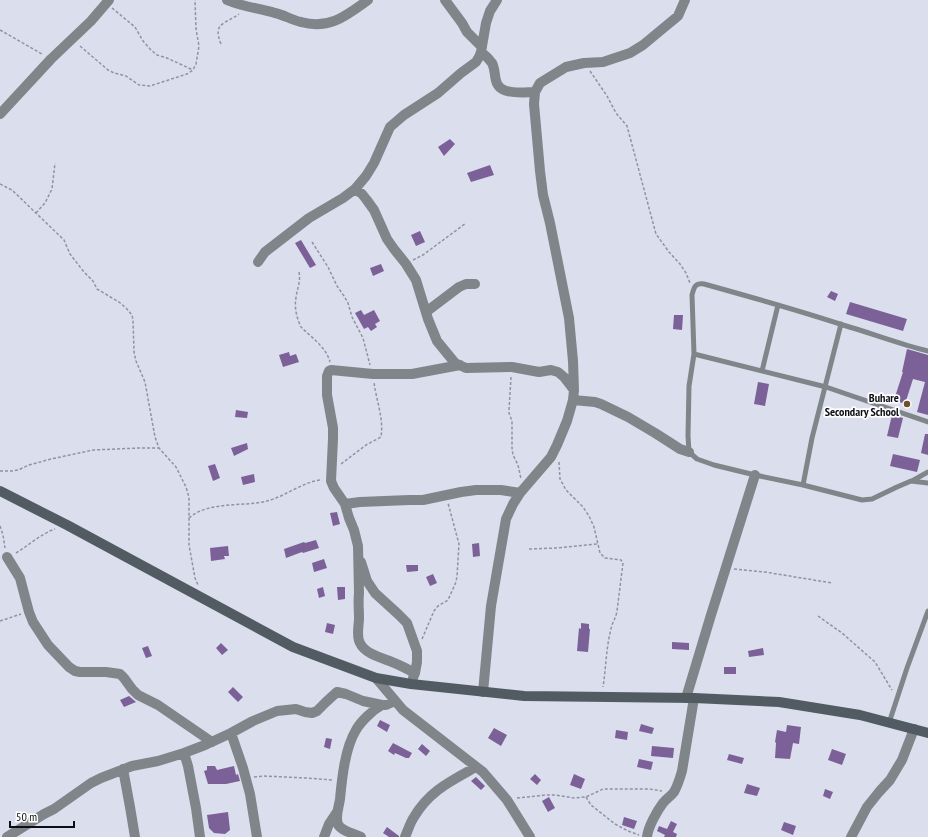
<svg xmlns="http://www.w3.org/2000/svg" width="928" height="837" font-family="'PT Sans Narrow',sans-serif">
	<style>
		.building { fill: #7c6098 }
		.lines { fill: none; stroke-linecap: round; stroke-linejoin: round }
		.path { stroke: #91939f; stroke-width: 1.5; stroke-dasharray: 3 2; stroke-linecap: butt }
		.service { stroke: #80858a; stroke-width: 5 }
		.minor { stroke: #80858a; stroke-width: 10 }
		.secondary { stroke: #535b62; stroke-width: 10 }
		.poi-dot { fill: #705026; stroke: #fff; stroke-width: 1.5 }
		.labels { text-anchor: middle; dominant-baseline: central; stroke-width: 3.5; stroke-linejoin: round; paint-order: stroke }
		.poi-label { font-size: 12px; font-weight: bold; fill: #0d0e13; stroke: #fff; text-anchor: end }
	</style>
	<rect width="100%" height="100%" fill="#dadeed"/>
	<path class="building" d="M450,139l5,5 -11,12 -6,-9z
		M490,165l4,10 -23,7 -4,-9z
		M420,231l5,11 -9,4 -5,-11z
		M301,240l15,25 -6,3 -15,-25z
		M381,264l3,7 -11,5 -3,-8z
		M831,291l7,3 -3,7 -8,-4z
		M850,302l57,17 -4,12 -30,-9 -27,-8z
		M361,310l3,5 10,-5 6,11 -5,3 2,3 -6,4 -3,-4 -4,2 -9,-16z
		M674,315h9l-1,15 -9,-1z
		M907,349l21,6v60l-11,-3 8,-30 -12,-3 -8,25 -11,-4 9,-28h-1z
		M289,352l1,4 6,-2 3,8 -16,5 -4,-12z
		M758,382l11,2 -4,22 -11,-2z
		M236,410l12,2 -1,6 -12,-1z
		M892,415l11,3 -5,20 -11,-2z
		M925,434h3v21l-7,-2z
		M247,443l1,6 -14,7 -3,-8z
		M893,454l27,6 -3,12 -27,-6z
		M215,464l5,14 -7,3 -5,-15z
		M254,474l1,8 -12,3 -2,-8z
		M337,512l3,12 -7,2 -3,-13z
		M316,540l3,8 -16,5 -1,-1 -16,6 -2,-9 20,-7 1,1z
		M479,543l1,13 -7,1 -1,-13z
		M228,546l1,10h-5l1,3 -14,2 -1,-13z
		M324,559l3,9 -13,4 -2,-9z
		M406,565h12v6l-11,1z
		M433,574l4,9 -7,3 -4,-9z
		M323,587l2,9 -6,2 -2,-9z
		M337,587h8v12l-7,1z
		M327,623l8,2 -2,9 -8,-2z
		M581,623l8,1v5h1l-2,23 -11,-1 2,-23 2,1z
		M672,642l17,1v7l-17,-1z
		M221,643l7,7 -6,5 -6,-7z
		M148,646l4,10 -6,2 -4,-10z
		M763,648l1,7 -15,2 -1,-6z
		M724,667h12v7h-12z
		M233,687l10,10 -5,5 -10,-10z
		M129,696l7,6 -12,5 -4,-7z
		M380,720l10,5 -3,7 -10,-6z
		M641,724l13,4 -2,6 -13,-3z
		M787,725l14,2 -2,17 -6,-1 -3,16 -15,-1 1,-15 -1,-1 2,-12 9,2z
		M494,728l13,7 -6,11 -13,-8z
		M616,730l12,2 -1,8 -12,-2z
		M326,738l6,1 -2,10 -6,-2z
		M393,743l19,10 -3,5h-3l-11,-5 -1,2 -6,-4z
		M422,744l8,7 -4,5 -8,-7z
		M652,746l22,2 -1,10 -22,-2z
		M832,749l14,5 -4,11 -14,-5z
		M729,754l15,4 -2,6 -15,-4z
		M639,759l14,3 -2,8 -14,-3z
		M207,766h8l2,4 17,-4 2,9 2,-1 2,7 -14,3h-18l-4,-13 3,-1z
		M535,774l6,6 -4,5 -7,-6z
		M574,774l11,5 -4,10 -11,-4z
		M476,777l9,9 -4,4 -10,-9z
		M747,784l13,4 -3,8 -13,-3z
		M825,789l8,3 -3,7 -7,-3z
		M549,797l6,11 -7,4 -6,-11z
		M228,812l2,18 -5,4 -11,-1 -5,-5 -2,-13z
		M624,817l13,4 -3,8 -12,-4z
		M671,821l6,3 -4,8 4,2 -1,3h-12l1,-2 -8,-4 2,-5 8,3z
		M784,822l12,4 -3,9 -12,-5z
		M387,827l12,9v1h-10l-6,-4z"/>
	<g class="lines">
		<path class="path" d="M112,8l23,19 8,14 8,9 6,5 10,3 26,12
			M0,30l42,24
			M221,44c-9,-22 5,-20 18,-30
			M80,46l28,24 6,3 12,3 13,9 11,1 37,-12 6,-4 3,-6 3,-18 -3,-17 -1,-29
			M590,71l17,25 9,17 11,13 29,108 13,18 11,12 6,9 4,10
			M0,184l12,6 52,50 6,14 14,18 9,9 4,8 22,13 7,6 6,7 1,5 1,32 2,9 9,21 10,55 4,11 17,19 10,20 3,10v48l6,33 3,7
			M36,213l9,-10 7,-14 3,-26
			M312,242l16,25 9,19 7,10 4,7 4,14 11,21 7,27
			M413,260l10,-5 43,-32
			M299,272c2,9 -2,17 -3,26 -2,9 1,21 5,29 11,11 25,20 29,35
			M511,377l-2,33v3l3,8v27l1,7 5,10 3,14
			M559,462l1,17 6,11 17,17 6,9 5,11 6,26 5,5 16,2 2,3 -6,48c-1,7 -5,12 -6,18 -5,19 -5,39 -8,58
			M341,464l25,-19 15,-8c3,-19 -5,-37 -7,-55
			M0,471h12l6,-1 11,-5 22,-6 42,-9 46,-2h20
			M189,518c19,-17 54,-11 78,-17 17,-4 39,-21 55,-21
			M0,526l3,9 2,13
			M529,549l27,-1 31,-3 10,-1
			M16,553c13,-8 25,-19 39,-24
			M734,569l31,3 67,11
			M818,616l24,17 33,29 17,28
			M0,621l21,-7
			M422,639l12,-28 4,-5 10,-6 8,-18 1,-6 2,-32 -11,-41
			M254,777l10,-1 42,2 26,2
			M586,797l5,8 24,19 13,7 11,4
			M517,798l29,-3h9l19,3 12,-1 17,-8h46l13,2"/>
		<path class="service" d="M928,351c-29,-7 -57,-18 -85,-26 -46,-15 -92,-28 -139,-41 -9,-1 -10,3 -12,11l2,59 -5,32 -1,50 1,16 8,7 17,6 41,10 48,10 59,15 10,-1 25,-12 14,-6 17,2
			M694,354l132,33 102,35
			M762,371l16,-66
			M912,481l16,-9
			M803,485l9,-47 29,-114
			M889,723l18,-55 21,-57"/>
		<path class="minor" d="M227,0c16,7 31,8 48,13 9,2 17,7 26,9 28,8 45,-6 67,-22
			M445,0l17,23 5,9 15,15
			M481,52c4,3 8,7 11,11 5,9 0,22 12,27 9,4 22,2 31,2
			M0,114l51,-55 40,-38 18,-21
			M355,189l7,5 4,5 8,11 13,29 7,10 12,15 10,16 12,39 9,22 18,22 11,5 46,-1 27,5 12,-2 7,2 6,5 10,13
			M258,262l7,-10 44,-34 34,-20 12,-9 11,-13 8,-13 16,-36 14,-12 34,-22 23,-20 15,-11 3,-5 2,-5 5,-29 4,-12 7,-11
			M426,312l33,-25 7,-3h9
			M573,400l22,2 6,2 27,13 27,16 11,7 14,9 9,3
			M345,504l15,-2 49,-2h14l38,-8 15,-2h25l19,3
			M7,557l13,21 5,19 4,15 4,10 15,23 21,22 6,4 5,1h26l14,2 4,4 8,11 6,6 20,10 54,37
			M361,562l6,19 8,12 23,21 9,9 10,28v11l-2,11 -2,5
			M415,673c-8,-4 -15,-8 -23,-11 -10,-4 -27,-8 -32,-19 -4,-7 -1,-17 -1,-25 0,-8 -1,-16 0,-25l-1,-47 -4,-16 -5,-12 -4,-14 -11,-16 -3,-7 2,-42v-11l-6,-33v-19l2,-5 2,-1 42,4h39l48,-9
			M376,678l27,32 80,62 24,28 23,37
			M483,692l8,-86 15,-87 7,-15 7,-11 31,-36 6,-12 10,-24 6,-21 1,-10 -1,-29 -4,-43 -19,-95 -7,-28 -3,-24 -6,-67 1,-12 5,-9 26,-16 18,-4 19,-1 27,-9 13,-8 35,-29 7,-16
			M686,698l25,-83 44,-140
			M231,733l12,35 7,26 7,43
			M184,753l4,13 8,42 4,29
			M123,769l7,38 5,30
			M7,837l37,-23 10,-5 37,-26 10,-5 31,-12 26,-5 26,-8 21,-8 26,-12 22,-12 24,-10 19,-2 9,3 7,1 5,-2 9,-9 11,-10 9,2 17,7 19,4h4l9,-4
			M324,837l5,-13 8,-12
			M361,837c-6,-3 -17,-5 -22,-11 -5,-7 0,-19 1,-27 2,-21 5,-51 16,-69 5,-9 17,-20 26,-25
			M405,837c3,-7 5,-14 9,-20 15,-26 37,-36 62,-50
			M647,837c1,-10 10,-26 16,-34 3,-4 8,-7 11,-11 4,-7 6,-14 8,-21l12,-73
			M851,837l16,-30 12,-15 11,-12 12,-20 12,-31"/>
		<path class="secondary" d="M0,491l67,34 226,122 83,31 35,6 113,12 170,2 85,4 81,13 68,18"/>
	</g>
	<circle class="poi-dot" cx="907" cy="404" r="4"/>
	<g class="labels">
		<g class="poi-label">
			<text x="899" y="397">Buhare<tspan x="899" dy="14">Secondary School</tspan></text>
		</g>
	</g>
	<path d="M10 821v6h64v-6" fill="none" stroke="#0d0e13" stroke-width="2"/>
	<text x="16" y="821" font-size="12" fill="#0d0e13" stroke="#ffffff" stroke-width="3" paint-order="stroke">50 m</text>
</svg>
